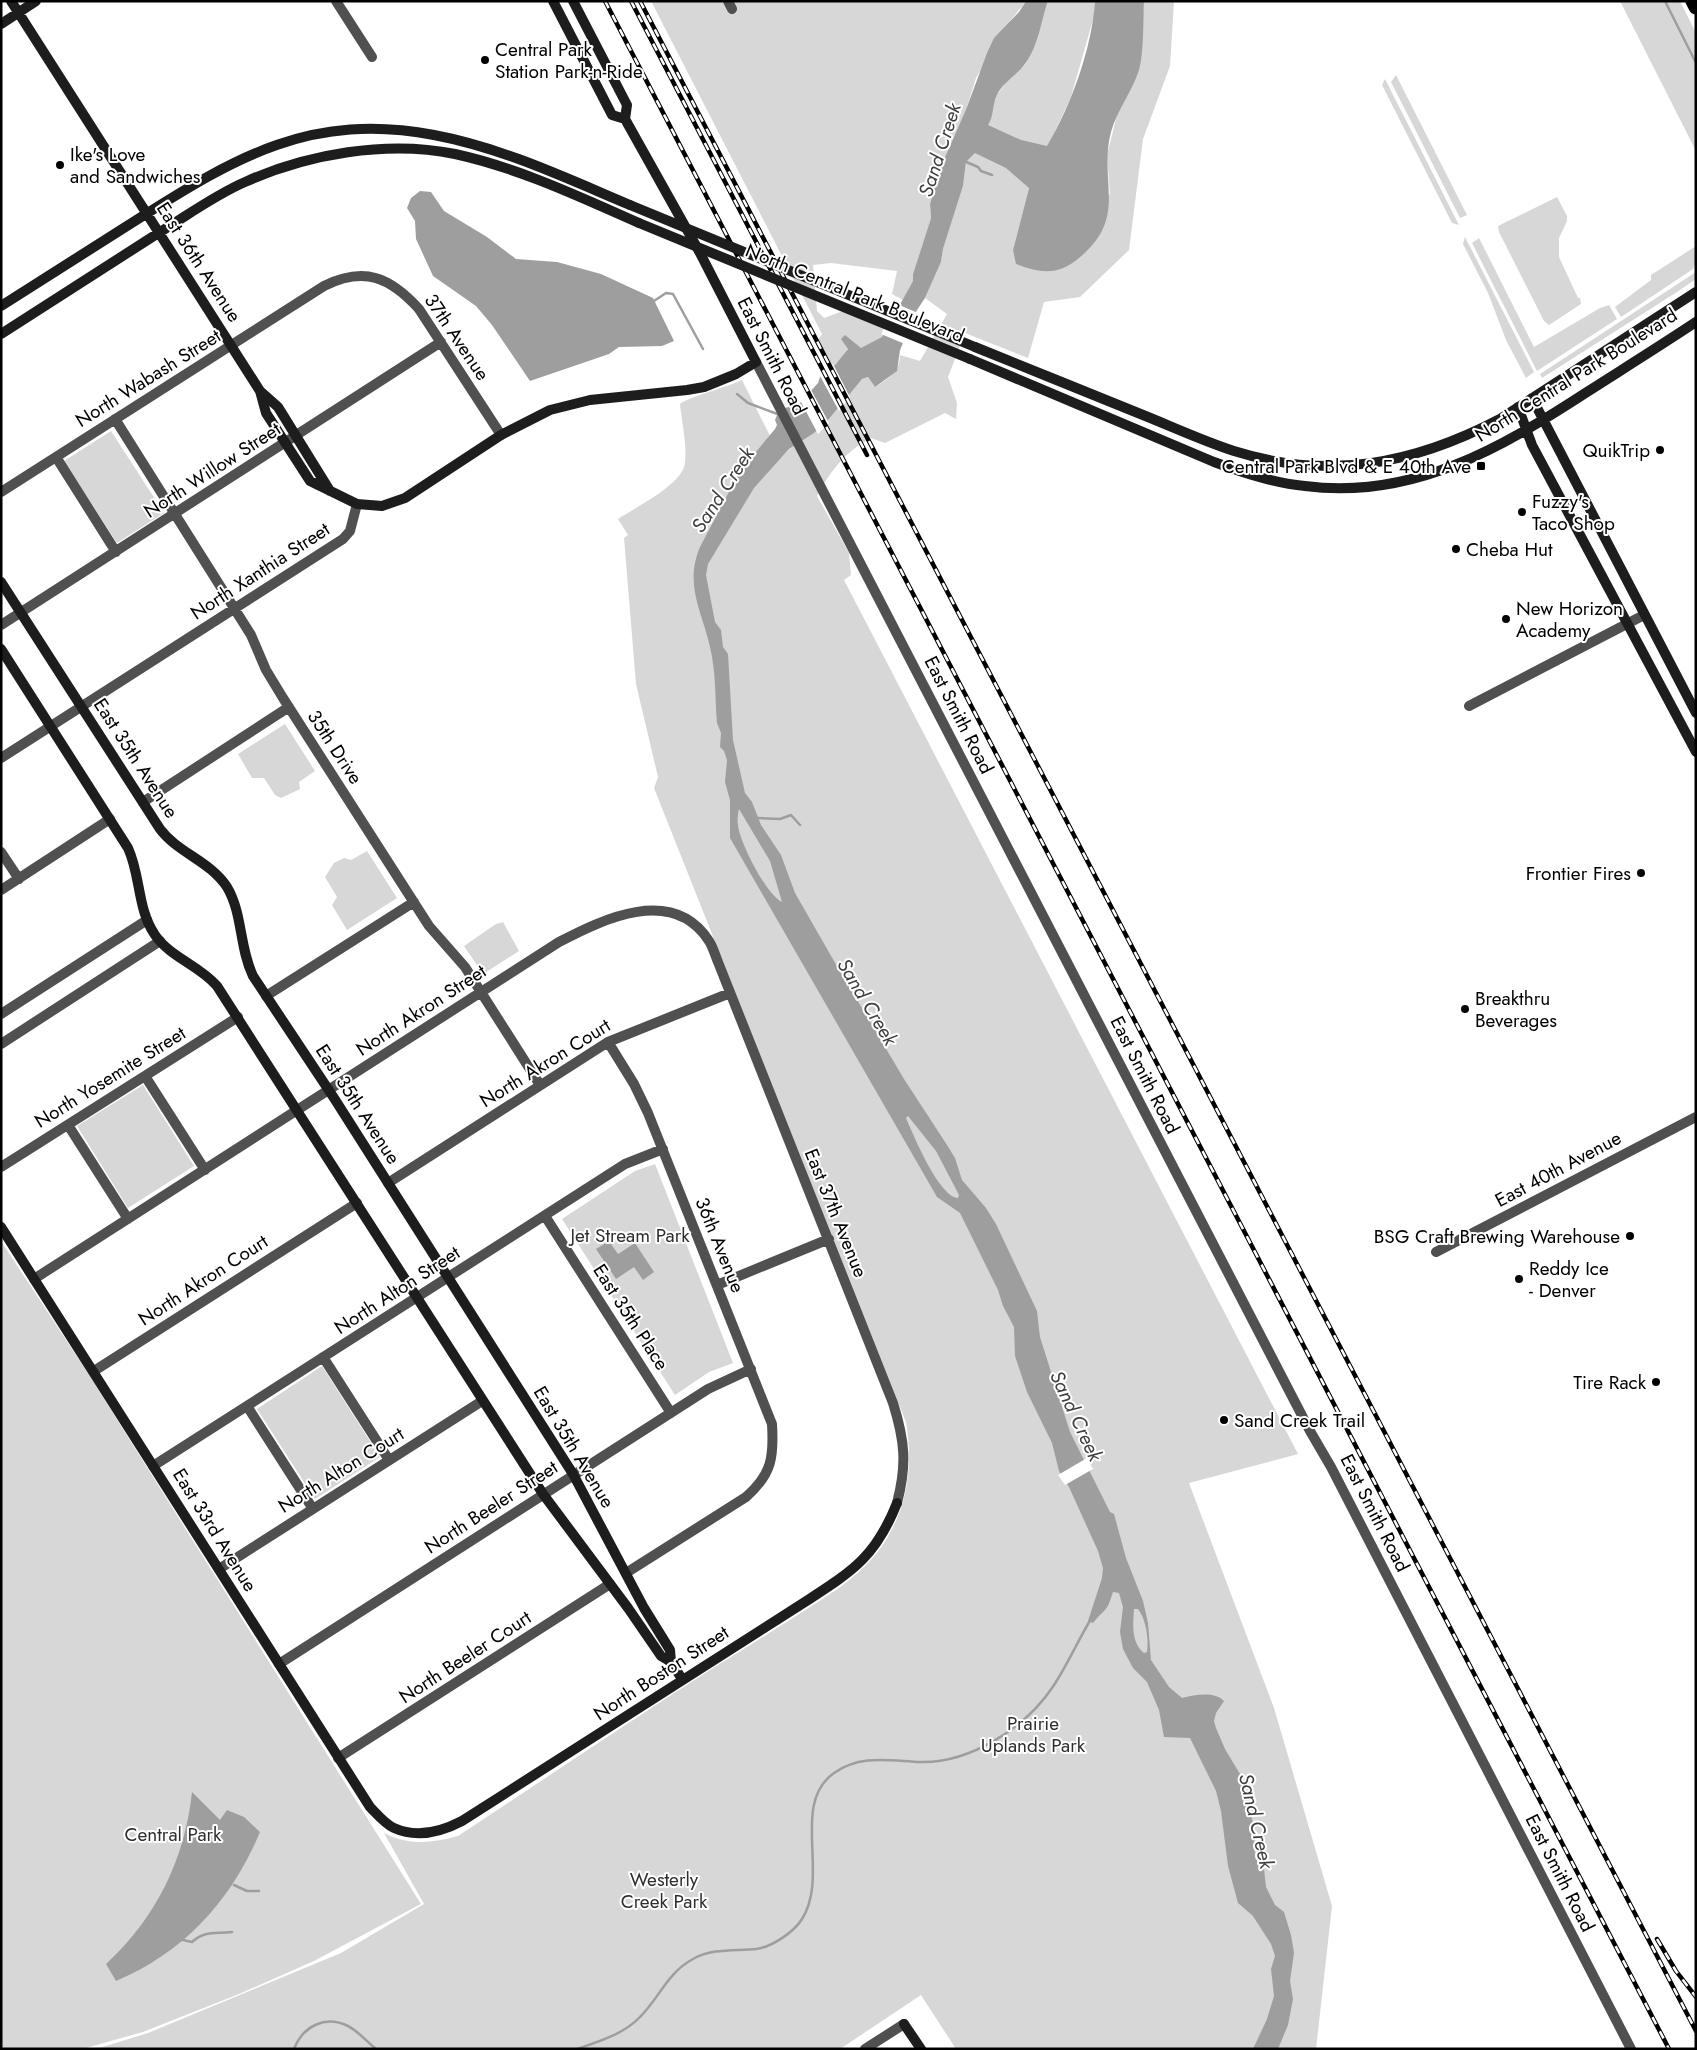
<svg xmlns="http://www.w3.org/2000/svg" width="1697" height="2050" font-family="Jost,sans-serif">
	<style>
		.green { fill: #d7d7d7 }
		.water { fill: #9e9e9e; fill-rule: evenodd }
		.pier { fill: #fff }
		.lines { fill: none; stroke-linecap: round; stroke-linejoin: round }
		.stream { stroke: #9e9e9e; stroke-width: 2.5 }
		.highway-casing { stroke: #dbdbdb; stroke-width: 16 }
		.street { stroke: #505050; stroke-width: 10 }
		.secondary { stroke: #1d1d1d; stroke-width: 10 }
		.highway { stroke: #000; stroke-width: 15 }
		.rail-casing { stroke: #000; stroke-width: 4.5 }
		.rail { stroke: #fff; stroke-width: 2.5; stroke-dasharray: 8; stroke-linecap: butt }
		.secondary-bridge { stroke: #1d1d1d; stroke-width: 10 }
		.poi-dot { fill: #000; stroke: #fff; stroke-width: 2 }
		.labels { text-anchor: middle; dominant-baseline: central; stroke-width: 4; stroke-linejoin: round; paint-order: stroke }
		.poi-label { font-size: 19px; fill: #000; stroke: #fff; text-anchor: start }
		.street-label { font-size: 19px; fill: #000; stroke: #fff }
		.park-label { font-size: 19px; fill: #2e2e2e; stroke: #fff }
		.water-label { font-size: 20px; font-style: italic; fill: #3f3f3f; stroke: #fff }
	</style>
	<rect width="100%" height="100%" fill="#fff"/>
	<path class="green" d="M651,1h375l-19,24 -31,53 -9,29 -28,64 -9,33 1,14 -18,56v7l-10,19 -11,-6 5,-23 -66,-8 -18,2 4,46 7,7 19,-7 43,19 -4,8 -21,11 -9,-7 -11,17 -8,8 -15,-27 4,-6z
		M1048,1h47l-1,15 -23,81 -42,91 -16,62 97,-56 -3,-39 11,-44 21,-42 5,-68h30l-4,65 -27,73 -14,111 -49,47 -36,5 -16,56 -63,-25 -17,44 9,26 -1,16 -11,-6 -60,30 -14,-5c-26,14 -40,32 -54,58l32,57 2,22 -7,5 454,874 -109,29 85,225 58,198 -16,143h-360l-35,-54 -81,54h-744l52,-16 193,-80 83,-49 -40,-71c25,13 48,10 74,3 85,-56 169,-113 255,-168 29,-18 58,-36 86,-54 28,-18 56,-34 77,-60 31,-39 38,-85 30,-132l-252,-634 4,-11 -22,-93 -12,-146 4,-3 -10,-16c18,-12 64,-34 67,-56 2,-19 -3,-40 -5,-59 8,-7 48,-17 62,-24l39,78c12,-15 32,-23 46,-37 13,-13 21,-31 35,-42l6,-2 7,10c13,-8 25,-16 25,-32l20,6 27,-47 -22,-16 16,-36 2,-13 20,-63 3,-24 9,-9 22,-58 9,-13 19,-17 5,-9z
		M1620,1h60l16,32v118z
		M1396,75l71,140 -7,3 -69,-136z
		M1385,79l74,146 -7,-2 -70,-138z
		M1557,197l10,19v5l-8,17v19l19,41h2l1,6 -32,21 -5,-4 -45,-89 -1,-6z
		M1465,237l69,135 -8,6 -20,-38 -18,-47 -25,-49z
		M1479,238l55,109 66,-39 9,-3 8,14 -80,52 -65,-128z
		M1696,246v16l-3,7 -72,48 -6,-10 36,-27v-5z
		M1696,272v7l-19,13 -135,86 -2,-4z
		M111,431l53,82 -47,30 -53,-82z
		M285,724l30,47 -16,11 1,7 -19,9 -6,-3 -11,-17h-12l-14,-24z
		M367,851l30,47 -50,32 -15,-25 5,-8 -12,-20 9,-14 10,-5 7,2z
		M503,922l16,29 -36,23 -19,-28 32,-22z
		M143,1085l51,81 -66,42 -51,-82z
		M655,1164l78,199 -24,9 -34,23 -113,-176 73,-48z
		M1,1241l88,134 332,529 -107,57 -75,33 -96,38 -61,17h-81z
		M322,1366l58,91 -65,42 -58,-90z"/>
	<path class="water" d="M1026,1h22c-7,20 -10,46 -23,63 -8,11 -22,18 -28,31 -5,10 -3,21 -9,30l33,15 26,6c24,-40 45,-98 48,-145h49c-1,20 0,50 -5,69 -7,22 -22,40 -28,62 -13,50 18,85 -32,126 -21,18 -39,15 -63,6l-3,-14 16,-62 -23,-20 -31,-15 -9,9 -3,24 -20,63 -2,13 -16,36 -8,12 -17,40 -3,21 -22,16 -7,-10 -6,2 -33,40 -15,14 -25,16 -35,39 -46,76 -2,11 9,47 6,8 2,17 5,7 5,86 12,53 7,9 9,23 20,30 14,38 39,68 70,118 43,66 8,13 7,22 24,28 10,16 41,87 3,26 30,95 40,80 4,2 12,44 17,43 5,22 3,37 18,27 13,11c13,-3 32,-7 42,3l-8,12 -2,8 2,7 9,21 18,30 11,49 1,30 9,11 2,18 9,18 9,7 7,23 3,18 -4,28 3,18 -5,26 -10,24h-25l14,-30 7,-23 -3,-27 4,-13 -4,-12 -18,-28 -15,-13 -10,-37 -7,-55 -5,-20 -26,-53 -26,-1 -5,-27 -12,-28 -14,-14 -10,-19 -3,-17 3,-25 -4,-14 -6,-1c-7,22 -7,15 -20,31l-5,-2 14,-43 1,-10 -5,-17 -29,-64 -10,-16 -7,-28 -25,-51 -12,-36 -1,-29 -11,-21 -5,-16 -38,-77 -23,-16 -207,-359v-38l-5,-18 2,-22 -3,-9 -4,-4 1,-14 -4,-10c-2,-24 -1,-52 -7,-76 -8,-36 -26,-62 -10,-100l40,-76 35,-42 2,-4 -2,-5 4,-10 21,-7 18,-20 2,-6 16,-13 12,-15 -7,-10 4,-4 16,13 21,-11 31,-56v-7l18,-56 -1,-14 9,-33 28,-64 20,-54 7,-15 25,-26zM739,809l31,52 12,41c-15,-6 -43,-61 -44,-77 -1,-5 0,-11 1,-16zM908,1116l28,35 23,44 -1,3c-19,-1 -45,-64 -52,-80zM1134,1609h4c8,10 11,30 9,43l-3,1c-13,-10 -11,-29 -10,-44z
		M420,191l11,1 13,19 43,26 29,22 41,3 44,12 52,24 21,43 -12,5 -43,1 -10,7 -79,27 -38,-56 -16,-19 -43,-30 -17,-37 -1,-18 -8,-13 4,-10z
		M609,1241l9,13 17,-11 19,29 -11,8 -9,-13 -18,12 -20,-30z
		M192,1792l28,28 7,-10 17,7 16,15c-28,67 -75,120 -144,149l-10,-17c50,-46 79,-105 86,-172z"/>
	<path class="pier" d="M897,304l21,9 -13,31 -24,-10z
		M833,364l17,33 -11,14 -20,-37z
		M810,388l19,35 -11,11 -18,-34z
		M1087,1458l6,11 -28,16 -7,-10z"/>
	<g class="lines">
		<path class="stream" d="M1665,1l31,62
			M964,161l14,6 3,4 11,4
			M654,301l12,-8 7,1 30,55
			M737,394l11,9 32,12
			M756,818l24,1 11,-4 9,10
			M234,1885l13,6h12
			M183,1940l9,2c13,-12 23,-8 40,-10
			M294,2049c9,-23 31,-34 54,-23 10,5 19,16 28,23
			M577,2049c21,-7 47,-15 63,-32 20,-20 27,-44 53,-58 19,-11 42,-8 63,-10 16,-2 38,-17 46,-30 28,-44 -12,-115 32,-146 27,-19 56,-12 87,-11 49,1 104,-34 131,-74 15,-22 25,-46 39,-69"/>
		<defs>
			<path id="highway" d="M1693,1l3,6"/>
		</defs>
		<use href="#highway" class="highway-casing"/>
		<path class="street" d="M336,1l36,56
			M728,1l4,8
			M756,362l554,1069 21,36 300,582
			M115,419l136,216 15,35 17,28 146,228 36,41 75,118
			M56,457l60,95
			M1,492l323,-206c40,-20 66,-9 95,23l82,126
			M1,625l440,-283
			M1469,706l175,-91
			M1,758l342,-219 7,-8 7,-27
			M143,802l146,-95
			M1,852l18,27
			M1,890l109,-71
			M266,996l148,-94
			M1,1014l146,-94
			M608,1042l26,42 14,29 124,311c2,33 0,50 -26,73l-120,76
			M1,1044l159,-103
			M145,1076l60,94
			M68,1125l60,94
			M1,1167l237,-150
			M388,1183l220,-141 122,-49
			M545,1216l126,197
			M1436,1252l260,-135
			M34,1279l525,-337c44,-23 114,-57 150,-1 4,6 6,14 9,21l175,441c12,38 14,62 4,100
			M717,1285l112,-46
			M323,1357l66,103
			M94,1371l263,-168
			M247,1406l66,103
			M153,1466l472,-302 38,-15
			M219,1569l263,-168
			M279,1664l429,-275 43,-20
			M338,1758l272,-174
			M865,2049l39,-25"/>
		<path class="secondary" d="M11,1l249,390 18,16 52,84
			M553,1l59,114 13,4
			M1,24l35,-23
			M1,306c46,-29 91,-58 137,-87 99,-63 174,-107 296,-84 69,13 132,43 196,70
			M1,334c53,-34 106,-68 159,-102 28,-17 55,-37 85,-50 62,-28 142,-42 210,-28 64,14 125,43 184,69
			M975,347c56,23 112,45 168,68 30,12 60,26 91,36 95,30 180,13 266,-32l196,-127
			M970,359l244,103c30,11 60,21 91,24 108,14 196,-38 282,-94 36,-23 73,-46 109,-70
			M260,391l6,22 44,68 47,23 25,2 23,-8 96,-63 49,-25 40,-10 97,-10 17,-3 32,-13 20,-12 -56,-109 -75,-134 2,-14 -54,-104
			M1532,398l164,315
			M1518,407l14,38 164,307
			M1,582l159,247c18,24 50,32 67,58 16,27 12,60 26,89l81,122 239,376 71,134 26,42 1,12
			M1,649l127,199c13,28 9,61 27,87 16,23 44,30 62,51l326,508 85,114 33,48 10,6 11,17
			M1,1227l369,580c7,7 15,17 24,21 22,10 47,4 68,-7l346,-221c46,-30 68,-44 89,-97
			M904,2024l17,25"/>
		<use href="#highway" class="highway"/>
		<defs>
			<path id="rail" d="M605,1l1064,2048
				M631,1l236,454
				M640,1l1056,2030
				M1657,1939l19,32 20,26"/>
		</defs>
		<use href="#rail" class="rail-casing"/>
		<use href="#rail" class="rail"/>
		<path class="secondary-bridge" d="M630,205l345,142
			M639,223l331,136"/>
	</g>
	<g class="poi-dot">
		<circle cx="485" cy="60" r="5"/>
		<circle cx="60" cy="165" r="5"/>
		<circle cx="1660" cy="450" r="5"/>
		<rect x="1476" y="461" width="10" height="10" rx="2.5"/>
		<circle cx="1522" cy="512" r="5"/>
		<circle cx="1456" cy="549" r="5"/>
		<circle cx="1506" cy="619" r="5"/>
		<circle cx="1641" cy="873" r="5"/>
		<circle cx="1465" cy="1009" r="5"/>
		<circle cx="1630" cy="1236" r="5"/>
		<circle cx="1519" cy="1279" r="5"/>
		<circle cx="1656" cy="1382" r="5"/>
		<circle cx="1224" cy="1420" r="5"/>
	</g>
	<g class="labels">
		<g class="poi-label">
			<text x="495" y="49">Central Park<tspan x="495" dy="22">Station Park-n-Ride</tspan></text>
			<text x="70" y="154">Ike's Love<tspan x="70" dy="22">and Sandwiches</tspan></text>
			<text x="1650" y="450" text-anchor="end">QuikTrip</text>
			<text x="1471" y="466" text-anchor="end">Central Park Blvd &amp; E 40th Ave</text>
			<text x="1532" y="501">Fuzzy's<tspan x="1532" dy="22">Taco Shop</tspan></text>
			<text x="1466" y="549">Cheba Hut</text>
			<text x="1516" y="608">New Horizon<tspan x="1516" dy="22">Academy</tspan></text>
			<text x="1631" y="873" text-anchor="end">Frontier Fires</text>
			<text x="1475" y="998">Breakthru<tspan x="1475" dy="22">Beverages</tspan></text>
			<text x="1620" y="1236" text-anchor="end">BSG Craft Brewing Warehouse</text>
			<text x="1529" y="1268">Reddy Ice<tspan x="1529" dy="22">- Denver</tspan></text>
			<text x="1646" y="1382" text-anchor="end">Tire Rack</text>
			<text x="1234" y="1420">Sand Creek Trail</text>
		</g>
		<g class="street-label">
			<text transform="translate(199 262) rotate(57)">East 36th Avenue</text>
			<text transform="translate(855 293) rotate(22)">North Central Park Boulevard</text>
			<text transform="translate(457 337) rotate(56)">37th Avenue</text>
			<text transform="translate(772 356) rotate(63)">East Smith Road</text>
			<text transform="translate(1576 375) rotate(-32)">North Central Park Boulevard</text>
			<text transform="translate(148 378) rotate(-32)">North Wabash Street</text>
			<text transform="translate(212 470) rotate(-33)">North Willow Street</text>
			<text transform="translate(260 571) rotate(-33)">North Xanthia Street</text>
			<text transform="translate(959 715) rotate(63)">East Smith Road</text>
			<text transform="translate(335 747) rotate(57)">35th Drive</text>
			<text transform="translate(136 758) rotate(57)">East 35th Avenue</text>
			<text transform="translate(421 1010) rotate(-33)">North Akron Street</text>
			<text transform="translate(545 1063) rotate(-32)">North Akron Court</text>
			<text transform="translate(1145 1075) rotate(63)">East Smith Road</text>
			<text transform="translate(110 1077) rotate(-32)">North Yosemite Street</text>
			<text transform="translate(358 1104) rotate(57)">East 35th Avenue</text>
			<text transform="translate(1558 1169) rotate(-28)">East 40th Avenue</text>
			<text transform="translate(836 1213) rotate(68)">East 37th Avenue</text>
			<text transform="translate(720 1245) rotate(68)">36th Avenue</text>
			<text transform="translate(203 1280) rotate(-33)">North Akron Court</text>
			<text transform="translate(397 1290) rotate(-33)">North Alton Street</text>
			<text transform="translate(631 1317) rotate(57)">East 35th Place</text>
			<text transform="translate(574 1447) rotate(59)">East 35th Avenue</text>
			<text transform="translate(341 1470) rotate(-32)">North Alton Court</text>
			<text transform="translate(491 1507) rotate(-33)">North Beeler Street</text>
			<text transform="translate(1375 1513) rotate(63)">East Smith Road</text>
			<text transform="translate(215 1530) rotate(58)">East 33rd Avenue</text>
			<text transform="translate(465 1657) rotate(-33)">North Beeler Court</text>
			<text transform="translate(661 1673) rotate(-33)">North Boston Street</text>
			<text transform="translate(1560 1873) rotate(63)">East Smith Road</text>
		</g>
		<g class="park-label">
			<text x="630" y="1235">Jet Stream Park</text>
			<text x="1033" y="1723">Prairie<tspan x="1033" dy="22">Uplands Park</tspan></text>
			<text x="173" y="1834">Central Park</text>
			<text x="664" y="1879">Westerly<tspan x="664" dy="22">Creek Park</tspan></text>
		</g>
		<g class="water-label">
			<text transform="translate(940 150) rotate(-72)">Sand Creek</text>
			<text transform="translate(723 490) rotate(-57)">Sand Creek</text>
			<text transform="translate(867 1002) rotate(59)">Sand Creek</text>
			<text transform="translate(1076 1416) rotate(65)">Sand Creek</text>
			<text transform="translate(1256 1821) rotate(77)">Sand Creek</text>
		</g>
	</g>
	<rect width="1697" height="2050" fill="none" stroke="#000000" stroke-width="5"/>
</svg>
